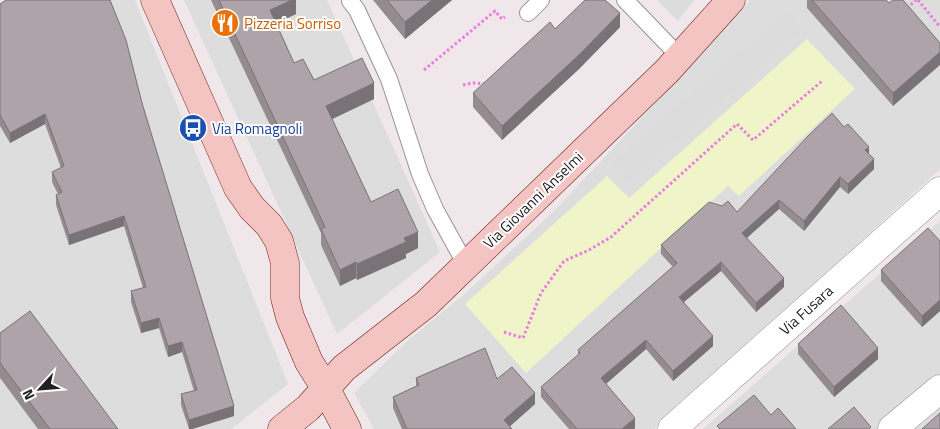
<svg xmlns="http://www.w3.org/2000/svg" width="940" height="429" font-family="'Titillium Web',sans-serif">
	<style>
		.residential { fill: #ddd }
		.park { fill: #f0f4c9 }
		.parking { fill: #dcdcdc }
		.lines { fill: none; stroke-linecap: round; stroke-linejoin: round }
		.lane-casing { stroke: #949494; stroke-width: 18 }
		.street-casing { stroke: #949494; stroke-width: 29 }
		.secondary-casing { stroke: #6d1b10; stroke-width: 29 }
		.path { stroke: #ec7bdf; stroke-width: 3; stroke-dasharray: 2.5 2.5; stroke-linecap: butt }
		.lane { stroke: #fff; stroke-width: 16 }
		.street { stroke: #fff; stroke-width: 28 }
		.secondary { stroke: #f3c4c1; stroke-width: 28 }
		.wall { fill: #958c90 }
		.shaded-wall { fill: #797276 }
		.building { fill: #ada3a8; stroke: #797276 }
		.labels { text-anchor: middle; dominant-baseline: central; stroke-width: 4; stroke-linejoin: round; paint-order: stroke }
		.food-label { font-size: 15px; fill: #c56008; stroke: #fff; text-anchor: start }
		.transit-label { font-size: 15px; fill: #164399; stroke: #fff; text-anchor: start }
		.street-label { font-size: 15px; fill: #202020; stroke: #fff }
	</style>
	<rect width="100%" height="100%" fill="#efe7ea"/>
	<path class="residential" d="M22,0h113l153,384 -57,45h-231v-415z
		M184,0h143l113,252 -103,82z
		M750,0h190v169l-286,260h-280l-20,-36 52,-51 63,-52 86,-80 185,-197z
		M940,221v208h-237z"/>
	<path class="park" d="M807,39l48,50 -116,107 -11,-10 -202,187 -61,-69 142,-128 22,22z"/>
	<path class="parking" d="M657,0h37l-16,21z
		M787,11l16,19 -176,153 -16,-19z"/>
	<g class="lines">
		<defs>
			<path id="lane" d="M625,0l55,57
				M350,1l7,9 32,69 31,95 15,35 31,56
				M528,13l13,-13"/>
			<path id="street" d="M672,429l268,-238
				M892,429l48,-40"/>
			<path id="secondary" d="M155,0l83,188 14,20 17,17 10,16 6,22v35l5,19 19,45 17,27 21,40
				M282,429l26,-21 36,-40 82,-64 241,-233 64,-71"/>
		</defs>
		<use href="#lane" class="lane-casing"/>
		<use href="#street" class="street-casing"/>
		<use href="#secondary" class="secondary-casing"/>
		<path class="path" d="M918,0l22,27
			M907,8l9,-8
			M424,70l71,-59 7,8 3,-2
			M463,85l10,-2 14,1
			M504,332l19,6 18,-45 23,-32 25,-11 22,-13 126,-113 16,16 69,-59"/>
		<use href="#lane" class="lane"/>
		<use href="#street" class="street"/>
		<use href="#secondary" class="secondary"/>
	</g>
	<path class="wall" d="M211,0h85v14l-20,9 18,40 20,17 60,19 -42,20 39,83 47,46 -12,6v4l-49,22 -1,-2 -16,8 -19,-41v-12z
		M373,0h79l-47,39z
		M807,0h79l3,3 14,-3 -10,106 -86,-98z
		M0,4l142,99 92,313 -42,13h-3l-8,-24v-11l13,-3 -12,-39 -14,5 -9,-29 -18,5 -10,-31v-11l12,-3 -19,-62 -55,19 -13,-40v-10l2,-1 -6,-12v-10l9,-4 -16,-44 -35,19 -10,-17z
		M620,27l-41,42 -77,71 -29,-33v-14l82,-64z
		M869,154l5,15 -26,25 -8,-7 -36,44 -25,-22 -32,29 37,49 -28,25 -35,-41 -37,31 29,44 -40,35 -27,-32 -40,35 29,44 -1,1h-65l-28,-32v-10l37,-31v-6l95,-83 -12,-13v-9z
		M940,241v70l-18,16 -41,-46v-11z
		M0,333l118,96h-80l-38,-51z
		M798,344l80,15 -44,38 -36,-43z
		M416,378l81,1 38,25 -25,22 2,3h-110l-9,-21v-11l23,-11z"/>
	<path class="shaded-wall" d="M292,0h4v14l-26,12v-16z
		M432,0h20l-47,39v-17z
		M620,13v14l-41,42 -77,71v-14z
		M940,52v13l-47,41v-13z
		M374,83v16l-48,23v-16z
		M45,114v10l-35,19v-10z
		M869,147v9l-4,-6z
		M874,159v10l-26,25v-10z
		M840,177v10l-36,44v-10z
		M779,200v9l-37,33v-9z
		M124,216v10l-55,19v-10z
		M418,232v16l-12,6v4l-49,22v-16l47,-26z
		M356,262v16l-16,8v-16z
		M721,262v9l-42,35v-9z
		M784,278v9l-28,25v-9z
		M940,300v11l-18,16v-11z
		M159,318v10l-18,5v-10z
		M713,336v10l-40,35v-10z
		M646,340v9l-45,39v-10z
		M182,342v10l-14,5v-11z
		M878,348v11l-44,38v-10z
		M535,393v11l-28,25 -3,-9z
		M234,406v10l-42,13h-3v-9z
		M635,418v10l-1,1h-12z"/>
	<path class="building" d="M6,0h104l16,40 16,63 92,303 -45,14 -8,-26 16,-4 -15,-48 -14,4 -9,-28 -18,5 -10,-32 15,-4 -22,-71 -55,19 -13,-40 6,-3 -10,-20 12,-6 -19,-52 -35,19 -10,-18v-111z
		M219,0h73l-22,10 24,53 9,-4 11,21 48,-22 12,25 -48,23 45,96 27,-13 20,43 -14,6 2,4 -49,22 -1,-2 -16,8 -19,-41 4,-2z
		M387,0h45l-27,22z
		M585,0h20l15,13 -41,42 -77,71 -29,-33 77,-71 5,7z
		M812,0h74l3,3 4,-3h10l37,43v9l-47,41z
		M832,113l12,14 4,-3 21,23 -4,3 9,9 -26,25 -8,-7 -36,44 -25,-21 -37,33 42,45 -28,25 -35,-41 -42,35 34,39 -40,35 -27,-31 -45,38 34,40 -13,11h-45l-36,-42 39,-34 -2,-3 99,-87 -16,-18 48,-43 13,4 6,-5 9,11 71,-76z
		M928,228l12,13v59l-18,16 -41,-46z
		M841,305l37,43 -44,39 -36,-43z
		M30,311l88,118h-68l-50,-66v-30z
		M485,348l12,31 15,-12 23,26 -31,27 8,9h-105l-14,-32 26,-12 -3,-7z
		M754,395l17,20 7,-7 18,21h-76l-3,-3z
		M854,407l17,20 -2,2h-41z
		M940,413v16h-18z"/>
	<defs>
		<symbol id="restaurant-disc" viewBox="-11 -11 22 22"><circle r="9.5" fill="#e8710a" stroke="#fff"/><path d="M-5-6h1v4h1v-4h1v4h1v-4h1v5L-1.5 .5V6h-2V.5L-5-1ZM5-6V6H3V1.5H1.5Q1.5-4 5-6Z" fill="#fff"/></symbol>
		<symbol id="bus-disc" viewBox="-11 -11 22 22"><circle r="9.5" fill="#1a4fb4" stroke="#fff"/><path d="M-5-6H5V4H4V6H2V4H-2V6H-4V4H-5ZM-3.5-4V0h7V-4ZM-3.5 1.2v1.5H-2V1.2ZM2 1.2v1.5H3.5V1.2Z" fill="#fff"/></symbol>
	</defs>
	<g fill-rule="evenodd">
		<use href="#restaurant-disc" x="209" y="7" width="32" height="32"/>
		<use href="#bus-disc" x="177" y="112" width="32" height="32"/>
	</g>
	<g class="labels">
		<g class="food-label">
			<text x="244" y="23">Pizzeria Sorriso</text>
		</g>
		<g class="transit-label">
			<text x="212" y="128">Via Romagnoli</text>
		</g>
		<g class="street-label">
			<text transform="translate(533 200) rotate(-44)">Via Giovanni Anselmi</text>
			<text transform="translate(806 310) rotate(-42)">Via Fusara</text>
		</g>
	</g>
	<g transform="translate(40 389) rotate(244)" stroke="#ffffff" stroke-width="4" paint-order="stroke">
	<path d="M0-4L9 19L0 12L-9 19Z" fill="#202020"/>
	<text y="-8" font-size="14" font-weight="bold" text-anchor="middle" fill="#202020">N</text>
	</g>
</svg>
